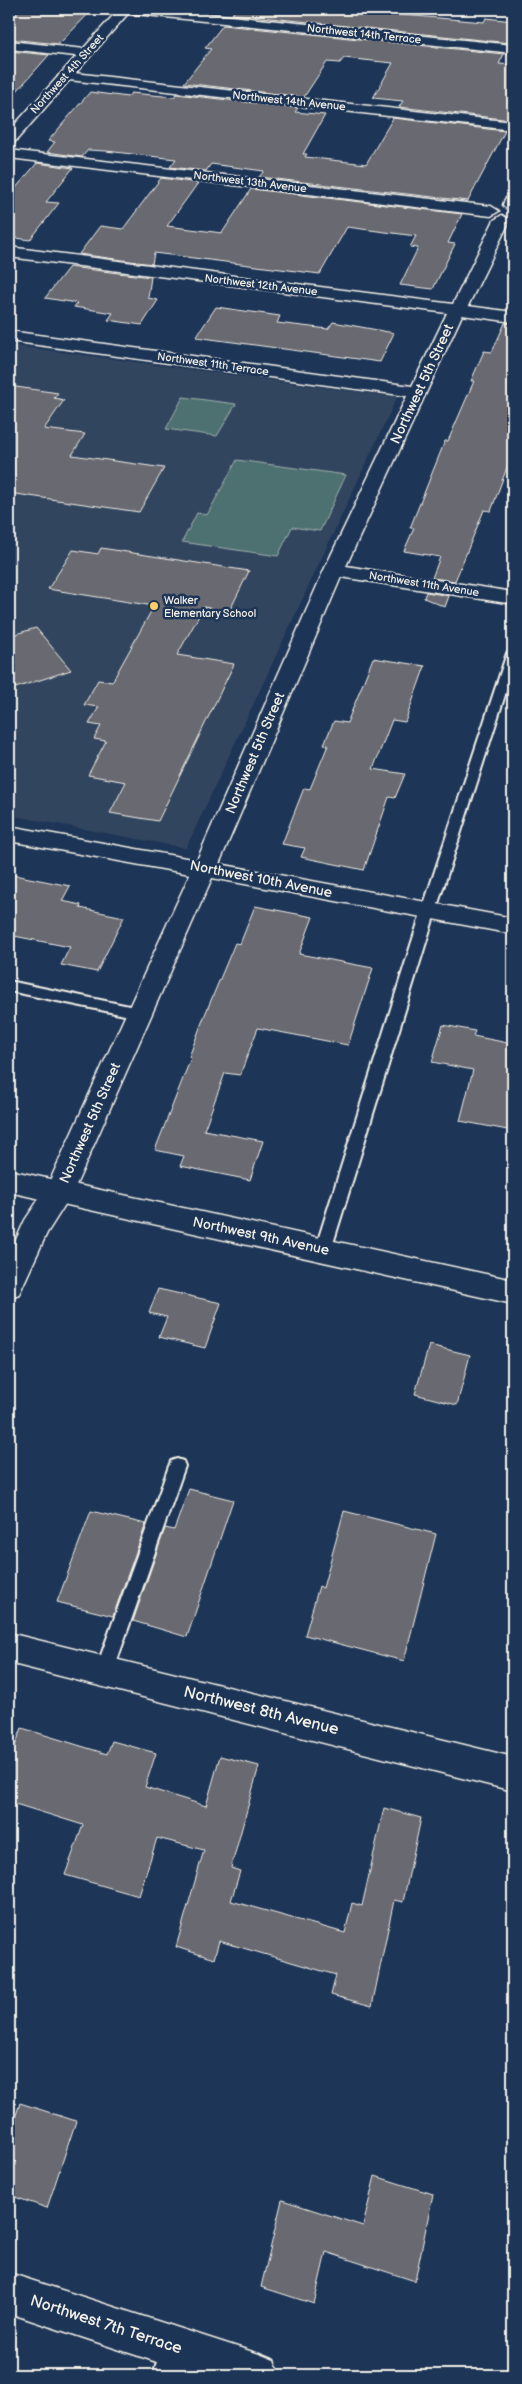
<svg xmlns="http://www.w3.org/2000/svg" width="522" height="2384" font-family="'Balsamiq Sans',sans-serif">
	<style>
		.built { fill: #33455f }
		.green { fill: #4e7071; stroke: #a1b0ac }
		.building { fill: #676971; stroke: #f4f1e8 }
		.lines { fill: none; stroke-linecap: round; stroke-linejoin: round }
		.lane-casing { stroke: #f4f1e8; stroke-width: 4 }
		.street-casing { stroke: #f4f1e8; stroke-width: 3 }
		.secondary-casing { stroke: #f4f1e8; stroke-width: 3 }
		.lane { fill: #1d3557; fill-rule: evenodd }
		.street { fill: #1d3557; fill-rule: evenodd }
		.secondary { fill: #1d3557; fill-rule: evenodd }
		.poi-dot { fill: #ffd166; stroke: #1d3557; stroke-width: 2 }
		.labels { text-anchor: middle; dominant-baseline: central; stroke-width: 5; stroke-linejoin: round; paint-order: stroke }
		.far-street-label { font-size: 11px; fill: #f4f1e8; stroke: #1d3557 }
		.far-poi-label { font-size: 11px; fill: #f4f1e8; stroke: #1d3557; text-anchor: start }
		.street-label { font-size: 14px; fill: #f4f1e8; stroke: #1d3557 }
		.near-street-label { font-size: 16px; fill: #f4f1e8; stroke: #1d3557 }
	</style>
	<rect width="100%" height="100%" fill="#1d3557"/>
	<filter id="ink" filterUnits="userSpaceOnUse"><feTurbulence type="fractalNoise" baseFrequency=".02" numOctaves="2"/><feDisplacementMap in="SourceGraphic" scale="10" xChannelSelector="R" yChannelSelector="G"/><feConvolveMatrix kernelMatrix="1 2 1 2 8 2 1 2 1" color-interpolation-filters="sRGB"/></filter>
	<g filter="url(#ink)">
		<path class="built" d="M9,345l388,52 -211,451 -177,-33z"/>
		<path class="green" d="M183,397l53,7 -19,32 -51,-7z
			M237,460l109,15 -26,56 -28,-4 -14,29 -96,-14 15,-29 10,2z"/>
		<path class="building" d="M21,9h72l-34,35 -50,-5v-18z
			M236,9h99l149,13 2,-4 27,3v14l-3,8 -278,-29z
			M223,25l281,29 -5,10 14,1v52l-1,3 -113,-13 4,-6 -30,-3 20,-35 -49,-5 -4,5 -13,-1 -23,35 -120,-14 27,-34 -6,-1z
			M9,51l40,4 -40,45z
			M90,92l38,5 3,-4 43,4 2,-3 122,14 -3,4 30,3 -22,39h4l-2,3 61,7 27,-46 112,13 -37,70 -209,-24 5,-6 -53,-7 -5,7 -36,-4 6,-8 -70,-8 -18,-1 -6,7 -35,-5 8,-10 -7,-1z
			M37,163l36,5 -27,34 13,1 -29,37 -21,-3v-41z
			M161,178l37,5 -31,43 55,7 29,-44 211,25 -14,29 7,1 -22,45 -33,-4 18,-37 -8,-1 6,-11 -69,-9 -27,47 -166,-21 -2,11 -73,-10 21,-28 23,3z
			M69,267l82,10 -3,21 10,2 -16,25 -34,-5 5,-7 -39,-6 3,-4 -32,-5z
			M216,307l64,9 -3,7 51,6 5,-7 61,11 -14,29 -184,-25z
			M505,323l8,1v127l-22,60 -7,-1 -29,71 -23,-3 8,-21 -36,-6 10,-23h-4l35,-87h3l26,-60h-3l13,-30 8,1z
			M9,386l49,7 -4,5 10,2 -20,29 41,5 -13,21 92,13 -25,44 -130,-19z
			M101,548l148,23 -20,41 -25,-5 -27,48 57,9 -76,157 -48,-8 16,-31 -38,-7 18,-34 -12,-2 7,-13 -12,-2 10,-17 -15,-2 14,-25 14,2 42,-76 -106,-17 25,-39 25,4z
			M426,592l23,4 -4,11 -21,-9z
			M36,628l35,42 -62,20v-54z
			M373,658l52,8 -20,56 -13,-2 -19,49 32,5 -10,24 -6,-1 -25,73 -63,-13 4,-9 -23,-4 22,-56 6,1 18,-44 -4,-1 10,-23 13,2z
			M9,874l61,12 -8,15 19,4 -1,3 44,9 -27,55 -36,-7 9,-18 -61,-12z
			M255,906l58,11 -14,37 74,14 -25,77 -90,-17 -18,47 -15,-2 -21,57 59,11 -13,39 -70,-14 4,-10 -29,-6 36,-92 -2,-1 15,-40 31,-74 5,1z
			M443,1025l32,6 -2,5 40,8v87l-53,-10 13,-51 -41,-8z
			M158,1289l63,14 -16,45 -46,-11 8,-20 -18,-4z
			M429,1345l41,10 -13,50 -42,-11z
			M189,1489l44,11 -46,137 -54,-16 32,-93 9,2z
			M91,1511l55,13 -33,92 -56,-14z
			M344,1511l92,23 -32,127 -99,-26 14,-49 4,2z
			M22,1728l85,26 5,-13 44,12 -11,34 61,19 14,-50 39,10 -28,102 9,3 -9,30 114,32 7,-30 10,3 22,-98 37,10 -18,84 -9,-2 -22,106 -41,-11 5,-20 -117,-34 -5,18 -38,-12 28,-97 -47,-12 -18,58 -74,-21 18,-50 -74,-23v-41z
			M20,2103l56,18 -29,87 -38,-13v-59z
			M375,2176l58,18 -18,87 -89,-29 -12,52 -53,-17 21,-87 81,26z"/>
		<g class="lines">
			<defs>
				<path id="lane" d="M513,650v20l-77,240 -105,340 -3,4 -5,2 -5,-2 -3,-4 107,-340 85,-257z
					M9,981l130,27 7,5 -7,5 -130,-27z
					M177,1459l6,2 2,5 -72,206 -3,6 -6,3 -6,-3 -3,-6 74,-206 2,-5z
					M172,2335l8,3 3,8 -8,29h-22l11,-37z"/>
				<path id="street" d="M120,9h41l352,36v8l-387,-40z
					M9,41l76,8 7,4 -7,4 -76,-8z
					M65,72l448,50v8l-453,-51 -2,-3z
					M9,150l482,56 8,5 -8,5 -482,-58z
					M513,194v15l-7,-1 -3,-3 2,-6z
					M502,215l8,5 -42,86 45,6v10l-51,-7 -116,251 167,26v12l-172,-27 -122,287 294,54v16l-301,-56 -139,314 -26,41 -28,61 -10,4v-43l16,-35 22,-33 143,-313 -181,-33v-15l188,34 127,-290 83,-174 -398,-55v-10l403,55 35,-73 -438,-56v-10l444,57 41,-84z
					M9,1633l504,124v34l-504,-128z
					M9,2273l250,81 15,6 6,15h-84l-187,-62z"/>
				<path id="secondary" d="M119,9h13l-118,134 -5,1v-13z
					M9,1170l504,110v24l-504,-112z"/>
			</defs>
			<use href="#lane" class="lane-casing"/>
			<use href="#street" class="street-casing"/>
			<use href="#secondary" class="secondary-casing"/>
			<use href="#lane" class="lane"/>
			<use href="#street" class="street"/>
			<use href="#secondary" class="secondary"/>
		</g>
	</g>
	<circle class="poi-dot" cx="154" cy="606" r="5"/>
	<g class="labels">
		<g class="far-street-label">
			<text transform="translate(364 34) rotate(6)">Northwest 14th Terrace</text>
			<text transform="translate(67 74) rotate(-48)">Northwest 4th Street</text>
			<text transform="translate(289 101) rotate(6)">Northwest 14th Avenue</text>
			<text transform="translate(250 182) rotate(7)">Northwest 13th Avenue</text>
			<text transform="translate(261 285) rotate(7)">Northwest 12th Avenue</text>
			<text transform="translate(213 364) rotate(8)">Northwest 11th Terrace</text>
			<text transform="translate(424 584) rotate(9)">Northwest 11th Avenue</text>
		</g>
		<g class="far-poi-label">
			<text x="164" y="600">Walker<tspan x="164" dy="13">Elementary School</tspan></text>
		</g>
		<g class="street-label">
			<text transform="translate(422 384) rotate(-65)">Northwest 5th Street</text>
			<text transform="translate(255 753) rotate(-67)">Northwest 5th Street</text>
			<text transform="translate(261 879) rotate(11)">Northwest 10th Avenue</text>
			<text transform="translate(90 1123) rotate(-66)">Northwest 5th Street</text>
			<text transform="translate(261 1236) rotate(12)">Northwest 9th Avenue</text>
		</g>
		<g class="near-street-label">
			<text transform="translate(261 1711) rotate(14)">Northwest 8th Avenue</text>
			<text transform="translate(106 2325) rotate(18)">Northwest 7th Terrace</text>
		</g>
	</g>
	<rect width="522" height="2384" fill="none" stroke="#1d3557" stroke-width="30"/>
	<rect x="15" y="15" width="492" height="2354" fill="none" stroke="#f4f1e8" stroke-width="2" filter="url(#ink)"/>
</svg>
